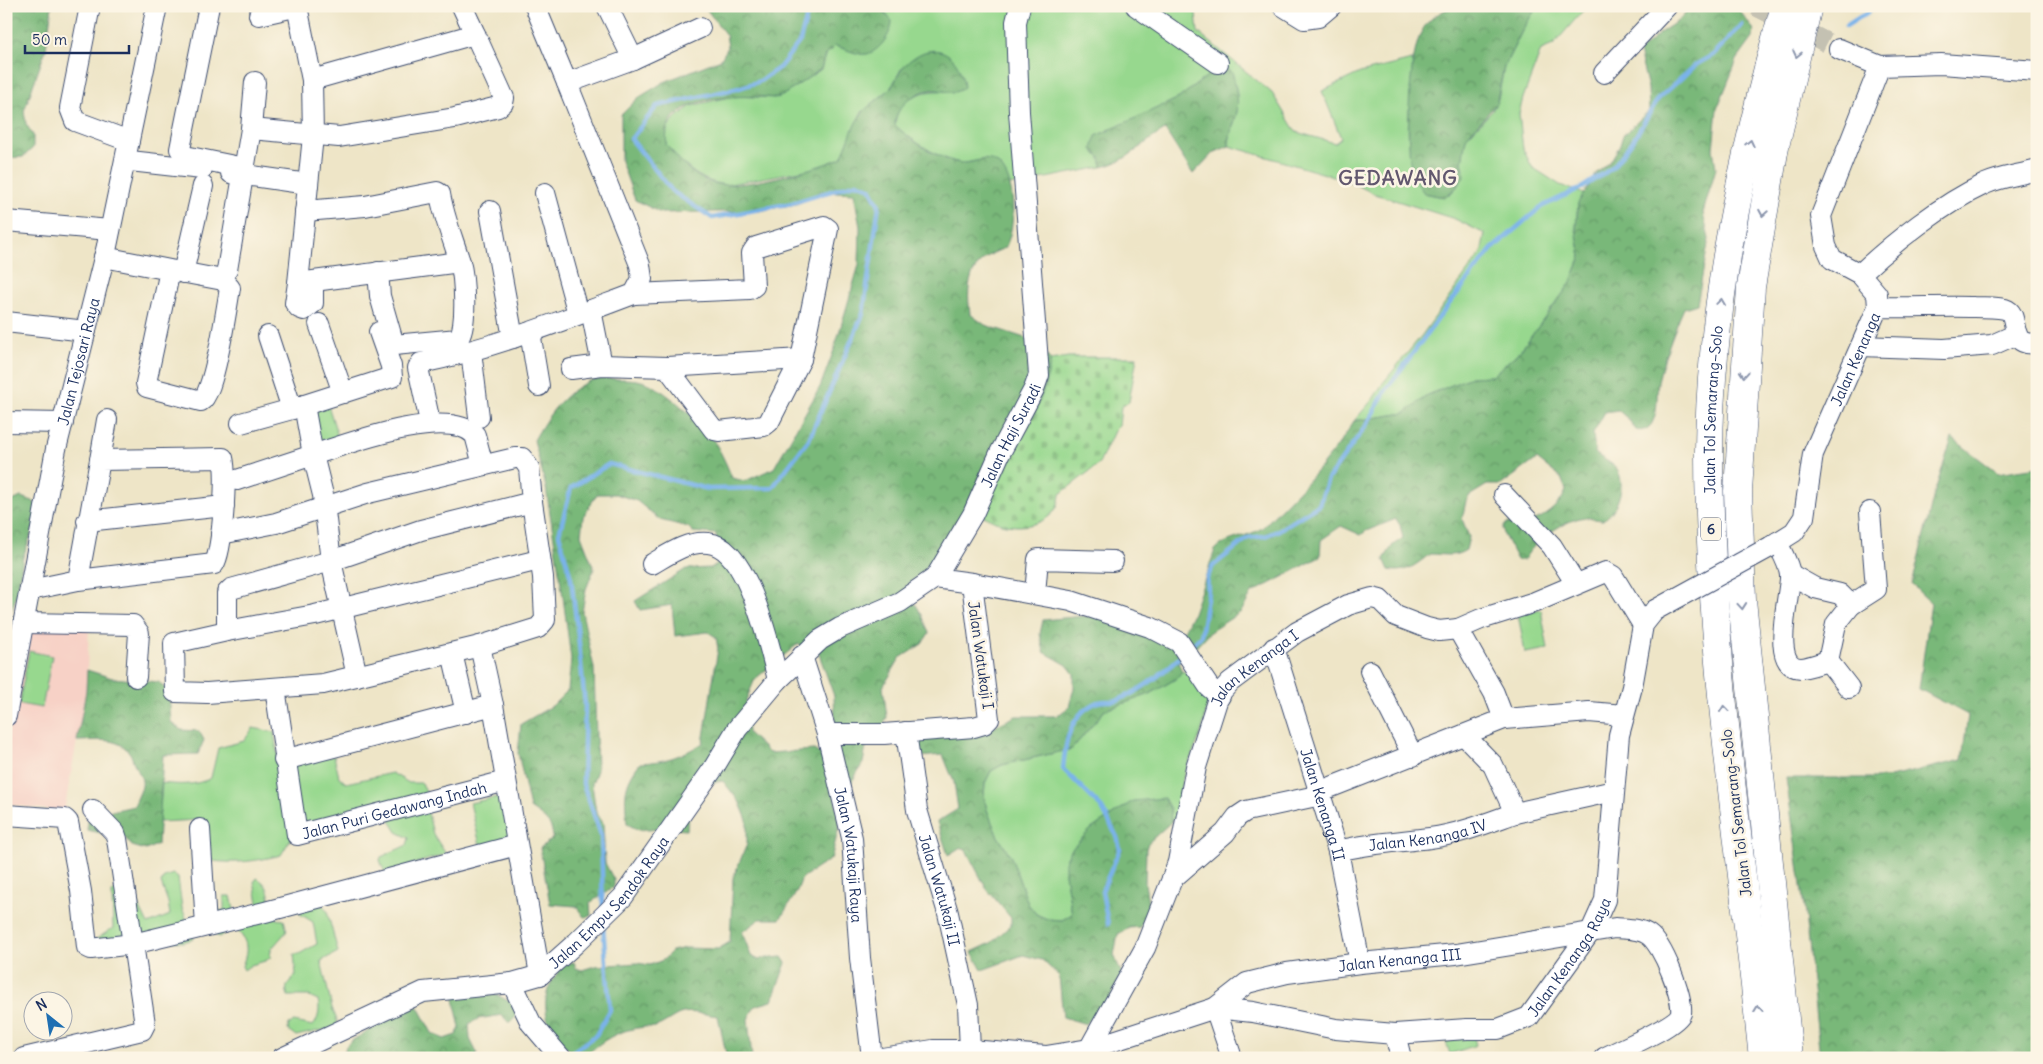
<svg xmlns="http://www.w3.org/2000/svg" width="2043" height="1064" font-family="Delius,sans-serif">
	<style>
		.built { fill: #f7d1c6 }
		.green { fill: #97d88e; stroke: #598476 }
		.forest { fill: url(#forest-crowns); stroke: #4a746c; fill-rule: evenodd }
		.cemetery { fill: url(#cemetery-stones); stroke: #598476 }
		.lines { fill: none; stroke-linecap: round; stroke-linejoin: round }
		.stream { stroke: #7ab3ea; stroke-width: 4.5 }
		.minor-tunnel { stroke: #c4c1b2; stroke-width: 20; stroke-dasharray: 20 10; stroke-linecap: butt }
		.minor-casing { stroke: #3b4a6e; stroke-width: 22 }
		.highway-casing { stroke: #3b4a6e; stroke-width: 29 }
		.minor { stroke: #fff; stroke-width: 20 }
		.highway { stroke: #fff; stroke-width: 28 }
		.minor-bridge-casing { stroke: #3b4a6e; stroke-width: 22; stroke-linecap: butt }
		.minor-bridge { stroke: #fff; stroke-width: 20 }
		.oneway { stroke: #8d97ae }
		.labels { text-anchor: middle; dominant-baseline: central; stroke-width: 5; stroke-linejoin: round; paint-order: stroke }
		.shield { fill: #fcf5e5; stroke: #5e6a86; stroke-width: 1 }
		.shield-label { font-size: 14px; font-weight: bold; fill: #1b2f5e }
		.street-label { font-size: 15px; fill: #1b2f5e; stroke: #fcf5e5 }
		.district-label { font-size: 20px; font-weight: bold; letter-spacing: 1px; fill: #61576e; stroke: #fcf5e5 }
	</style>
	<defs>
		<pattern id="forest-crowns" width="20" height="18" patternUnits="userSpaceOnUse" patternTransform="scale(1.25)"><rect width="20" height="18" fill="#79b879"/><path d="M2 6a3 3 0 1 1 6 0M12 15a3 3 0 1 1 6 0" fill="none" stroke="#629666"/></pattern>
		<pattern id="cemetery-stones" width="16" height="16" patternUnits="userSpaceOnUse" patternTransform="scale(1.25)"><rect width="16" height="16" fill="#97d88e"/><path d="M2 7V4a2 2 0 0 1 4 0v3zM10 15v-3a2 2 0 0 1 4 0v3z" fill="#82ba7d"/></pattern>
	</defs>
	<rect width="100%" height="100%" fill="#fcf5e5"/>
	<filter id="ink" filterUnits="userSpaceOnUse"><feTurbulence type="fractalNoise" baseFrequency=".02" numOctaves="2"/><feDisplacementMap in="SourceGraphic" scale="10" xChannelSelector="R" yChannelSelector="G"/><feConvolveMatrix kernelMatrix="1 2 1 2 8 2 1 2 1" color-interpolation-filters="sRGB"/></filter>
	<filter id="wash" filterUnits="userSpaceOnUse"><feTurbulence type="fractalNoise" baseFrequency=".0096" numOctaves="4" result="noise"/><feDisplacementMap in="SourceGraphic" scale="20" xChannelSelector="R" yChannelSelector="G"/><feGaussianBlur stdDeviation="1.12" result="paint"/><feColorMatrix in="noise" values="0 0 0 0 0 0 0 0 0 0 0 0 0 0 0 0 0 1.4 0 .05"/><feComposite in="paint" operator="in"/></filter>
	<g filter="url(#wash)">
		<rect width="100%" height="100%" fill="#eee5c7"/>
		<path class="built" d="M26,625l63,3 -3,63 -22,121 -58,-8v-59z"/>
		<path class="green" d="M879,6h316l3,26 74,61 24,39 39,11 6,-5 -19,-47 38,-18 52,-13c3,30 -8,61 -2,91 3,14 9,28 14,42l14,3 12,-2 10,-10 4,-15 -2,-7 4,-24 26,-27 6,-12 6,-32 21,-42 13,-19h49l-34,39 -12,5 -18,48 -4,16 4,35 9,18 28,18 24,9 -6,9 -2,25 5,29 -11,27 -49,66 -29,26 -21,1 -43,18 -23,18 -51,8 19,-22 10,-16 39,-48 59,-82 4,-19 -30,-15 -80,-25 -29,-14 -117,-34c0,-13 6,-22 8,-35 2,-12 -2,-27 -5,-39l-12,-6 -41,32 -59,29 -13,3 -15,19 8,9 2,9 -92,18 -5,-11 -20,-15c-7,1 -16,4 -23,4 -20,-2 -54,-25 -67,-38 0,-29 35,-39 58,-32l-52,-24 -10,19 -30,25 -20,45 -25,10 -91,17c-27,-4 -42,-20 -59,-41l1,-16 8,-10 16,-12 42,-10 43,2 6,-2 39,-27 4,-14 10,-9 26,8 27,-39z
			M327,402l13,41 -20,6 -13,-41z
			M1541,610l7,39 -23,4 -7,-39z
			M29,651l23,5 -10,52 -23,-4z
			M1182,671l8,3 18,23c-2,12 -3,26 -8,38 -9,26 -26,50 -18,79l-11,8 -1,-13 -37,-8 -43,29 -19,20 -6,24 7,40 -10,6 -15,-1 -11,-5 -8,-10 -17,-47 -14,-22 -10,-25 -3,-13 1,-14 6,-12 11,-6 70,-16 33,-39 45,-16 27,-16z
			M253,728l21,4 5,33 55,-9 5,21 7,6 46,-10 17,10h13l6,13 -115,31 -11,-7 -21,35c-24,6 -44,9 -69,6l-7,-37 -7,-4 -39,2 3,-39c16,2 34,3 49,-5l7,-30 26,-7z
			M502,796l10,46 -31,7 -11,-46z
			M426,805l7,29 13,20 -61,19 -5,-13 1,-3 26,-12 2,-7 -12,-6 -8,-13z
			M173,874l5,4 4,30 12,31 -11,3 -55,-3 -33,1 18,-12 -1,-35 3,-3 17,2 16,32 22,-9 -2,-13 -7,-19 3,-6z
			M257,878c12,7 12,14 13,27 0,4 4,10 7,14l7,1 3,11 -16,18 -1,9 -5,3 -14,4 -7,5 -2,-4c7,-17 6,-27 -9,-39l-14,10 -10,-6 2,-18 13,-3v-14h7l4,18 21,-7 2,-5 -4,-20z
			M322,904l5,7 11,41 -17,9 11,47 5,12v7l-41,9 -8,-6 1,-6 5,-2 19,4c6,-7 7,-17 5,-26l-9,-4h-21c-4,-12 1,-13 8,-21l-2,-21h5l18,-10 -4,-22 -13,-8 -2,-8z
			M1473,1033l3,12 -26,9 -4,-12z"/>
		<path class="forest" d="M6,6h46l-6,43 -22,62 2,13 7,11v13l-10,9 -17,1z
			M704,6h175l13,15c0,12 -12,30 -25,33 -9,2 -23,-6 -32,-8l-10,9 -4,14 -39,27 -6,2c-28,-3 -99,-5 -109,31 -1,4 0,11 -1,15 13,16 26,33 47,39 25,8 102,-14 128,-25 7,-14 10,-29 19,-42 8,-12 23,-18 31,-29 6,-7 8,-16 15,-23 27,-26 54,-13 58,23 -10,10 -20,2 -33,3 -17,2 -36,17 -36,35 14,14 46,36 66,38 13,1 26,-9 37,1 19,16 18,65 7,84 -33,12 -40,31 -35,66l15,11 46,15 20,20c-17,90 -82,165 -145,228l16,27 7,18 -7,11 -22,14 -17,29 4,30 -4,9 -17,21 -3,16 -12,20 -20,-3 9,43 -9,36 -29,19 -6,15 -16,26h-20l-18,13 9,24 6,3 25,-2 4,6 -14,38 -17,5 -7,13 4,39h-25l-9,-42c-10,-1 -24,-5 -35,-3 -9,2 -18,11 -28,14 -4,1 -7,-1 -11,0 -26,3 -42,13 -61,31h-5c-6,-6 -14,-12 -20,-19 -14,-16 -17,-44 -4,-61 6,-9 10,-15 20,-16l2,6 6,2 13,-4 42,-3 13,2 13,-5 9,-9 13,-3 33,1 12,-7 3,-64 14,-34v-24l-7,-17 -17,-22 -33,6 -3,43 -28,-2 -20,2 -12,-6c-2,-27 -5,-38 13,-61 25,-1 42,-7 63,-20l15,-94 -2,-12 -8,-5 -33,4 -3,-31 -32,5 -5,-9 51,-32 25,-1 8,-6 -3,-28 -23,-2 -5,-5 -28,-7 -23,-19 -21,-7h-19l-14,23 -2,18 13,34 -8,20 -4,23 12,56 3,102 -5,14 4,28 7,11 2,40 9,17v6l-24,17 1,13 -7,1 -8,-11 -26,-2 -10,-56 12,-9c3,-16 -11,-23 -22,-31l-12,-55 3,-29 31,-18 16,-16 3,-31 -8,-62 -17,-109 -12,-48c13,-23 28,-46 53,-58 8,-4 21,-4 30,-3 11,0 21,0 30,4 14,4 53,38 62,51 10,13 17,29 23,44l13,3 29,-13 46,-81 14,-37 25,-85 1,-38 -6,-34 -34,-2 -11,8 -13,5 -37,7 -98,2 -26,-13 -14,-39v-46l17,-17 26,-16 57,-23 7,-12 -2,-12zM798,644l21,10 15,42 1,27 -15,31 -6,-4 -45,3 -21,-20 -2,-33 9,-21z
			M1453,6h85l-13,19 -21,42 -8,37 -30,34 -4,24 2,15 -9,12 -11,8 -20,-4c-6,-8 -13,-22 -14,-32 -3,-29 -2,-107 13,-132 8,-13 17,-16 30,-23z
			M1691,6h45l18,24 -1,8 -16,22 -20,49 -4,40 3,19 -13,45 6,26 -12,65 -13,4c-9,20 -21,52 -26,73 -2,13 1,30 -6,42 -3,6 -10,9 -16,7l-8,-11 -10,-9 -13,2 -12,21 2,20c7,6 17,9 22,17 10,14 0,42 -14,50 -7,0 -16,-4 -23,-2 -20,5 -47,24 -56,42h-7l-13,-25 -1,-7 4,-5c8,0 17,0 24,-2 13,-2 32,-19 35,-31l-5,-12 -24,-19 -36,26h-14l-18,11 -3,5 -4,18 7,18 -3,13c-12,8 -23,4 -36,4 -13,10 -24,20 -41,16l-5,-11 9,-14 10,-7 -3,-13 -4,-6 -30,12 -5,4 -20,-9 -20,14 -1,17 -68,36 -11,19 -30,19 -24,26 -9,5 4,9 -5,7 -27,16 -45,16 -33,39 -70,16 -11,6 -6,12 -1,14 3,13 10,25 14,22 17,47 8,10 11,5 15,1 10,-6 -7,-40v-12l6,-12 19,-20 43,-29 31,-3 6,11 1,13 -23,21 -2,6 -1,34 4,27 -9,17 -11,1 -11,6 -4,21 8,19 -13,26 -23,24 -23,-7 -4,-41 -17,-16 -19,-5 -41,15 -10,-18 19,-9 20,-18v-7l-25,-30 -20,-38 -5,-3 -13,8 -11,-33 21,-13 -4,-27 -11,-27 -24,2 -2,-21 75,-8 24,-12h41l12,-9 5,-19v-14l-7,-9 -23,-13 -4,-18 3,-14 41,-4 34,3 65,14 10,-20 22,-63c12,-13 32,-12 47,-22 33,-34 68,-66 92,-107l51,-8 23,-18 43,-18 21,-1 29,-26 49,-66 11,-27 -5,-29 2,-25 19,-30 13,-11 10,-17 3,-10 26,-24 -1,-23 -9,-36 22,-20 17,-11z
			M1220,66l12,6c3,12 7,27 5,39 -2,13 -8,22 -8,35l-16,7 -20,21 -28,-44c-24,13 -35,31 -63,37l-2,-9 -8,-9 4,-13 83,-38z
			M1952,438l46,35 39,-6v591h-217l-15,-144 -19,-136h100l76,-18 6,-45 -49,-26 12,-86 -19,-18 22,-91z
			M21,497l12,4 7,9 -17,47 -6,38 -11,28v-119z
			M87,670l25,8 47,4 10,10 2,30 10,8 18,1 5,9 -6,14 -35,1 -5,89 -12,6 -14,-4 -7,-8 -38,-8 2,-14 45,-10c10,-24 12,-20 0,-43 -2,-3 -2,-8 -5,-11 -12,-16 -35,-11 -52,-11l9,-50z
			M453,994l44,1 15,8 5,13 -8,7 -7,-8 -24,4 -9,5 1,15 7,14 -2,5h-132l3,-12 5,-5 58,-34h9l14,26 12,6 12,-4 4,-7z"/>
		<path class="cemetery" d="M1068,357h69l-8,45 -8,5 -2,19 -5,5 -15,33 -39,30c-1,27 -31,35 -53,31 -9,-1 -18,-7 -26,-10 6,-17 15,-30 24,-45 20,-34 39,-70 46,-110z"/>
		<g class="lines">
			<path class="stream" d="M1846,26l22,-14 5,-6
				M1188,649l13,-13 7,-44 -1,-14 6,-12 35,-28 17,-2 12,-5 42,-26 9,-26 39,-55 19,-34 63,-86 43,-55 49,-42 42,-20 29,-19 20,-26 26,-43 39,-35 16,-9 29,-30
				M603,909l-2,-74 -18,-51 2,-79 -6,-61 -8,-66 -12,-44 12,-46 38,-24 99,25 64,-1 37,-49 54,-125 16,-109 -9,-17 -13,-5 -65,20 -80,15 -40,-27 -41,-52 26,-33 82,-18 21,-7 20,-14 20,-26 8,-29v-6
				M1108,924l-6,-33 18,-42 -3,-12 -15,-29 -39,-39c2,-26 6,-53 32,-66 6,-3 15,-1 23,-3 23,-9 45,-27 63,-44
				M565,1057l31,-22 14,-25 -7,-85"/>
		</g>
	</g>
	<g filter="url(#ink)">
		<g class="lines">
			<path class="minor-tunnel" d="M1756,6l83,43"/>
			<defs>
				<g id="minor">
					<path d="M90,6l-20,102 5,13 54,20"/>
					<path d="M209,6l-29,143 5,7 59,12"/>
					<path d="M297,6l15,74 1,56 -15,147 162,-21"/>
					<path d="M535,6l32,77 66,-24 -26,-53"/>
					<path d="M1136,6l82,57"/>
					<path d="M1283,6l21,13 14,-2 13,-11"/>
					<path d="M259,15l40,-9"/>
					<path d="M1839,49l41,17 61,-2 96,7"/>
					<path d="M633,59l67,-31"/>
					<path d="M1604,73l63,-67"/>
					<path d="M312,80l163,-46 -13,-28"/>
					<path d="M251,129l88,8 116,-19 43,-11 5,-4 1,-5 -29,-64"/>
					<path d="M130,161l72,8"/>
					<path d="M231,173l77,11"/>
					<path d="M545,193l33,121"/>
					<path d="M305,211l60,-5 72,-14 3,2c4,24 13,45 20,68 4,14 8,66 -2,77l-64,6 -14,-49 -2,-24"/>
					<path d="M490,211l23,127"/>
					<path d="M6,221l104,9"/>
					<path d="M104,257l66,13 -24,113 1,4 54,14c13,-6 26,-95 29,-113l-7,-8 -53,-10"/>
					<path d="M227,270l24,-141 4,-47"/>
					<path d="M183,273l20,-87"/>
					<path d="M1860,274c34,-32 82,-70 125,-90 16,-7 35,-9 52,-14"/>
					<path d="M298,283l-3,20 4,5 5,2 9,-7v-21"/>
					<path d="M1878,307c32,1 64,-1 96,0 10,0 21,0 31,2 17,5 0,39 32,34"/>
					<path d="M591,310l11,55"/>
					<path d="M6,322l80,9"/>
					<path d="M319,324l24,69"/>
					<path d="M530,332l9,54"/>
					<path d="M268,336l24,73"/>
					<path d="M1861,346l83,3 48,-4 25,-11"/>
					<path d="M471,351l8,66"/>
					<path d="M667,367l134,-8"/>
					<path d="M571,369l31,-4 65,2 47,63 5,1 45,-5 5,-4 32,-63 27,-130 -4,-3 -68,21 -4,6 2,33 -4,3 -116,5"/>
					<path d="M304,405l9,50c34,-11 134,-49 162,-20l8,30"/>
					<path d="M428,413l-10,-45 3,-5c73,-15 143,-43 213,-69l8,-15 -2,-14 -73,-182"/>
					<path d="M6,422l57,1"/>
					<path d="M241,423l51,-14 100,-32 -1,-11 -12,-34"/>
					<path d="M100,460l7,-40"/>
					<path d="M237,480l76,-25 10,40 8,66 26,115"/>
					<path d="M1504,495l48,51 24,38"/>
					<path d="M87,521l137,-15"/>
					<path d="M221,534l55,-11 92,-30 147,-35h7l7,10 3,34 -111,28 -90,31 -100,28 -4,4v38l88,-16 224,-55"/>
					<path d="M1777,542c4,9 12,22 13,32 2,16 -23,96 12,94 8,-1 18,-5 26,-7"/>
					<path id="s1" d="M1770,547l24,-15 10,-15 9,-63 65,-147 -1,-13 -17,-20 -28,-15 -6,-13 -5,-30 59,-150"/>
					<path d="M652,564c17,-10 35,-23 56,-21 40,3 62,105 70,137"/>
					<path d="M1790,574l25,14 25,6 11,11 -15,19 -8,37 21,27"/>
					<path d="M972,583l99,18 79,26 29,15 30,45 11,9"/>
					<path d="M30,590l48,-10 136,-16c9,-13 13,-90 9,-106l-123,2 -22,120"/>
					<path d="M1035,594l3,-35 75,2"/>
					<path d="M1851,605l25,-16 -6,-77"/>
					<path d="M24,623l109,2 6,8 -3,44"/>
					<path d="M1458,629l36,64 10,26"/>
					<path d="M227,631l-53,12 1,49 32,1 116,-9 157,-38 13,59 47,270"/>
					<path d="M480,646l58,-18 7,-8 -2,-43 -11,-75"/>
					<path id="s2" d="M1274,648l64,203 22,112"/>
					<path d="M452,653l14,60"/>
					<path id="s3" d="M802,656l25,78 25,104 8,120 12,100"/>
					<path d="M1370,671l43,85"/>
					<path id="s4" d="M275,688l22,147 209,-54"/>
					<path id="s5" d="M6,716l50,-267 51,-203 50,-240"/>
					<path id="s6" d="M906,732l11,78 31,103 20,92 2,45"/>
					<path d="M827,734h57l90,-7 10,-3 5,-5 -17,-136 -37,-5"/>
					<path d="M1464,735l29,30 22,48 99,-22"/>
					<path d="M284,760l209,-55"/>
					<path d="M1321,791l183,-72 85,-7 35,3"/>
					<path d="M93,810l22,23 2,6 16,105 132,-32 252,-67"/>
					<path d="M6,815l59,4 3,3 13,69 6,56 4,2 42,-5 12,80 -3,6 -118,28"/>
					<path d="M200,829l6,97"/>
					<path id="s7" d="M1338,851c31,-8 61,-9 92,-13 30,-4 57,-15 85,-25"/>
					<path d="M1172,879l53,-46 12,-16 9,-6 75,-16"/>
					<path d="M512,983l19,40 30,35"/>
					<path d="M1395,1034l6,24"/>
					<path id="s8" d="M1089,1049l56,-101 27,-69 6,-17 18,-95 21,-66 5,-10 8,-9 67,-50 51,-27 24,-7 8,2 16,16 31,12 12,3 19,-2 23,-10 54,-17 71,-30 7,4 30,49"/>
					<path id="s9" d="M282,1058l141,-66 89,-9 28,-8 36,-32 47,-46 90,-128 24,-40 41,-49 42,-40 20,-12 60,-26 35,-24 38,-64 27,-61 34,-64 5,-14 -20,-263 -3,-90 4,-16"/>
					<path id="s10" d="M882,1058l51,-8h37l76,6 43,-7 126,-41 38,4 83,17 59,5 72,-5h31l31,-12 62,-86 14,-31 14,-165 13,-48 11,-62 12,-15"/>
					<path id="s11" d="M1232,1058l-17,-50 32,-25 40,-10 73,-10 96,-9 159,-26c11,1 25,0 34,7 14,10 34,61 32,78 -4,13 -62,37 -77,45"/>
				</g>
				<g id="highway">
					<path id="s12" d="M1763,1058c-21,-202 -54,-403 -54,-606 1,-151 35,-301 76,-446"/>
					<path d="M1789,1058l-47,-458 -4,-109 13,-204 24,-141 33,-140"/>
				</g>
			</defs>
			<use href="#minor" class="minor-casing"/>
			<use href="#highway" class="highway-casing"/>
			<use href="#minor" class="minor"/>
			<use href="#highway" class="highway"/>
			<defs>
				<path id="minor-bridge" d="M1655,610l115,-63"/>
			</defs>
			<use href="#minor-bridge" class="minor-bridge-casing"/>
			<use href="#minor-bridge" class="minor-bridge"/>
		</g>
		<defs><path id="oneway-chevron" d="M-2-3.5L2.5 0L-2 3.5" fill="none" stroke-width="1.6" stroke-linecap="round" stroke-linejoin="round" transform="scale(1.25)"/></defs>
		<g class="oneway">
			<use href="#oneway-chevron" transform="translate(1797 54) rotate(103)"/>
			<use href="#oneway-chevron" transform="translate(1750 143) rotate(-77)"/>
			<use href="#oneway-chevron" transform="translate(1763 213) rotate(100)"/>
			<use href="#oneway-chevron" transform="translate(1721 302) rotate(-82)"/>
			<use href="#oneway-chevron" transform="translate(1744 374) rotate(94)"/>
			<use href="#oneway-chevron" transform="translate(1742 606) rotate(85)"/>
			<use href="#oneway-chevron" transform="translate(1724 709) rotate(-96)"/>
			<use href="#oneway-chevron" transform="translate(1758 1009) rotate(-96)"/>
		</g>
	</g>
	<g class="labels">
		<rect class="shield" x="1701" y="517.5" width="20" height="23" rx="4"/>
		<g class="shield-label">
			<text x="1711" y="529">6</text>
		</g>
		<g class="street-label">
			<text stroke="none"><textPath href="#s1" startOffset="214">Jalan Kenanga</textPath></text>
			<text stroke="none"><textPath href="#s5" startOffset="362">Jalan Tejosari Raya</textPath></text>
			<text stroke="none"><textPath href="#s12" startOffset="651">Jalan Tol Semarang–Solo</textPath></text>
			<text stroke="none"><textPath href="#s9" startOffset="1006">Jalan Haji Suradi</textPath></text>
			<text transform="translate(981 655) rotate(82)">Jalan Watukaji I</text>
			<text stroke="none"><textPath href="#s8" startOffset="424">Jalan Kenanga I</textPath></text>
			<text stroke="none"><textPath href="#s2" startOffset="164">Jalan Kenanga II</textPath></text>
			<text stroke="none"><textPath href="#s4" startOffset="249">Jalan Puri Gedawang Indah</textPath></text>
			<text transform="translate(1736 813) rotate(-97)">Jalan Tol Semarang–Solo</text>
			<text stroke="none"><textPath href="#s7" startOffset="91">Jalan Kenanga IV</textPath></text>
			<text stroke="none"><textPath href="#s3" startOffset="205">Jalan Watukaji Raya</textPath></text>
			<text stroke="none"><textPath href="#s6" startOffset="162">Jalan Watukaji II</textPath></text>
			<text stroke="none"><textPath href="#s9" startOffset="375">Jalan Empu Sendok Raya</textPath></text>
			<text stroke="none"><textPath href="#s10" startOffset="732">Jalan Kenanga Raya</textPath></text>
			<text stroke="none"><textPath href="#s11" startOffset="248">Jalan Kenanga III</textPath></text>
		</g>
		<g class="district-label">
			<text x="1398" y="177">GEDAWANG</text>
		</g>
	</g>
	<rect width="2043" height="1064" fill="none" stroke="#fcf5e5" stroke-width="25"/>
	<g transform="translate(48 1016) rotate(330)"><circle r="24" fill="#fcf5e5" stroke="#a2a6af"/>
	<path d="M0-4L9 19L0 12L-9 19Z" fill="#1f6fb2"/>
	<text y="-8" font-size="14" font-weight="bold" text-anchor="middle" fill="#1b2f5e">N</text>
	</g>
	<path d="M25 45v8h104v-8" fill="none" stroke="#1b2f5e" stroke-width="2.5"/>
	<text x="32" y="45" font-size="15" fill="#1b2f5e" stroke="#fcf5e5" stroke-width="4" paint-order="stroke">50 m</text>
</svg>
